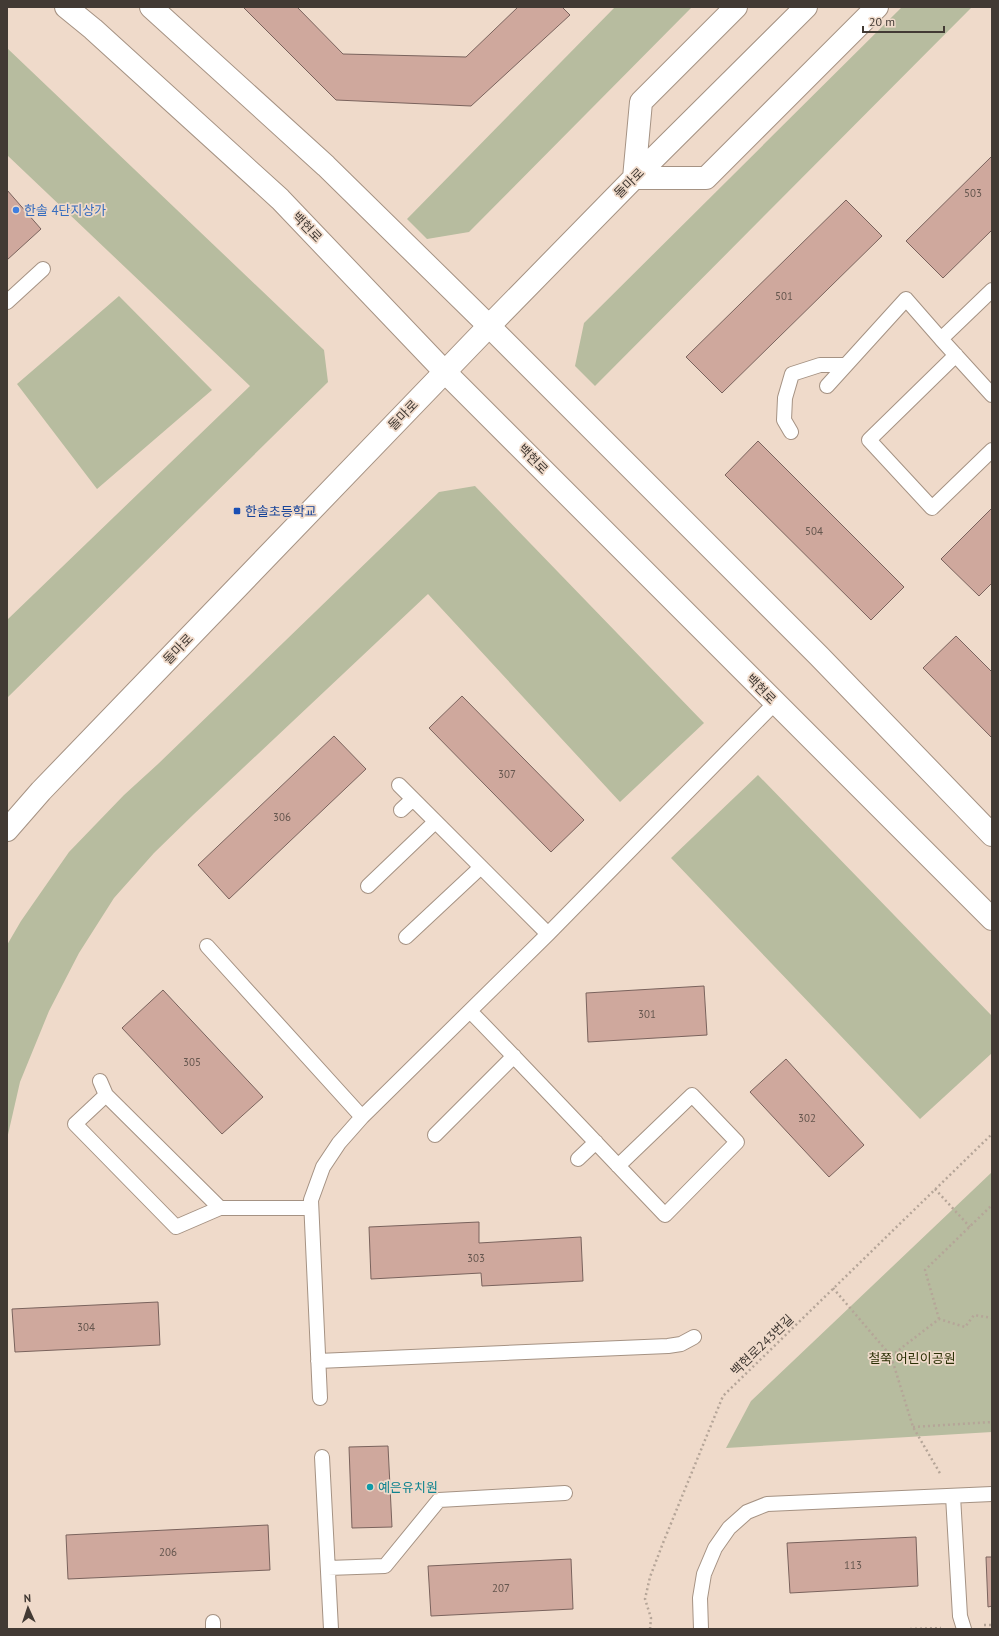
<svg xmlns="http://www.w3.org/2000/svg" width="999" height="1636" font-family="'PT Sans','Noto Sans KR',sans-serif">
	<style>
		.green { fill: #b7bc9f }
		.building { fill: #cfa89d; stroke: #7a635d }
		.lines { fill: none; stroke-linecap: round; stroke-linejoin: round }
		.service-casing { stroke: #a59283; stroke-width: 16 }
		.secondary-casing { stroke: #a59283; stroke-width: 24 }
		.primary-casing { stroke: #a59283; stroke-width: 24 }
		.path { stroke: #b5a598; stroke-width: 2.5; stroke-dasharray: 2 3; stroke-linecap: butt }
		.service { stroke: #fff; stroke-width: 14 }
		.secondary { stroke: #fff; stroke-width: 22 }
		.primary { stroke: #fff; stroke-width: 22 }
		.shop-dot { fill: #3f7fe0; stroke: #efdaca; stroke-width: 1.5 }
		.transit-dot { fill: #1a4fb4; stroke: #efdaca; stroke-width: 1.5 }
		.culture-dot { fill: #0f9aa8; stroke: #efdaca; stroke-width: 1.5 }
		.labels { text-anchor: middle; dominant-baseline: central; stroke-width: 3.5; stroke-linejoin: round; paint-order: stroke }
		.number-label { font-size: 11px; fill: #65564e }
		.street-label { font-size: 13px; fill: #423a34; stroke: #efdaca }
		.shop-label { font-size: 13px; fill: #366cbe; stroke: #efdaca; text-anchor: start }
		.transit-label { font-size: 13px; fill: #164399; stroke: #efdaca; text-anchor: start }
		.park-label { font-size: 13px; fill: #2b3005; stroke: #efdaca }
		.culture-label { font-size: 13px; fill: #0d838f; stroke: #efdaca; text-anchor: start }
	</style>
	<rect width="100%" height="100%" fill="#efdaca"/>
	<path class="green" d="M615,7h77l-223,225 -42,7 -20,-20z
		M902,7h70l-377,379 -20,-20 9,-43z
		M7,48l317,302 4,32 -321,316v-78l243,-234 -243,-231z
		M119,296l93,94 -115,99 -80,-105z
		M475,486l229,237 -84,79 -192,-208 -235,221 -39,38 -40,45 -35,55 -30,58 -29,71 -13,57v-194l14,-24 48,-69 55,-57 34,-31 281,-272z
		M758,775l234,241v37l-72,66 -249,-261z
		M992,1172v260l-266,16 25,-47z"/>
	<path class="building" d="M243,7h54l46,47 123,3 52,-50h44l8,8 -99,91 -135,-6z
		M992,156v74l-49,48 -37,-37z
		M7,190l34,39 -34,31z
		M846,200l36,36 -160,157 -36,-36z
		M758,441l146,146 -33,33 -146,-145z
		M992,508v75l-13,13 -38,-37z
		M956,636l36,36v66l-69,-70z
		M462,696l122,124 -33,32 -122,-124z
		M334,736l32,33 -137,130 -31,-34z
		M704,986l3,49 -119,7 -2,-49z
		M163,990l100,107 -41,37 -100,-106z
		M786,1059l78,86 -35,32 -79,-85z
		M479,1222v21l102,-6 2,44 -101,5 -1,-13 -110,6 -2,-52z
		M158,1302l2,43 -145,7 -3,-43z
		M388,1446l4,81 -40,1 -3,-81z
		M268,1525l2,45 -202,9 -2,-44z
		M916,1537l2,49 -128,7 -3,-50z
		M986,1557h6v49l-4,1z
		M571,1559l2,50 -142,7 -3,-50z"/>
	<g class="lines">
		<defs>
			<path id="service" d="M7,302l36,-33
				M941,339l51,56
				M956,355l-87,85 63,68 60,-58
				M827,386l79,-87 35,40 51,-49
				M791,432l-7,-12 1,-22 7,-24 28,-9h26
				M399,785l149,149
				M401,810l12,-11
				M368,886l67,-64
				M406,937l75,-70
				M207,946l155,171
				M470,1011c65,67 130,136 195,204l72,-73 -45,-47 -74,71
				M100,1081l6,14
				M435,1135l79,-79
				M578,1159l18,-17
				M220,1208l-44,19 -101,-103 31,-29 114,113h91
				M318,1361l350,-15 13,-2 13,-7
				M320,1398l-9,-198 12,-33 16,-24 23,-26 186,-183 227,-231
				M322,1457l9,172
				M953,1496l7,120 4,13
				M328,1568l57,-2 54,-66 126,-7
				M213,1622v7
				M701,1629l-1,-31 4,-24 11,-26 14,-20 18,-16 20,-8 225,-10"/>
			<path id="secondary" d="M66,7l27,22 187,170 165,173 547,547
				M151,7l175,159 163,160 330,330 173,179"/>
			<path id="primary" d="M634,178h72l171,-171
				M634,178l7,-76 95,-95
				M7,830l34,-39 448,-465 145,-148 172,-171"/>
		</defs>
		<use href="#service" class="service-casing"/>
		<use href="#secondary" class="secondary-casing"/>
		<use href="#primary" class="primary-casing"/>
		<path class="path" d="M935,1189l35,38
			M833,1288l58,68 22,71 28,48
			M939,1319l-14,-49 67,-65
			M891,1356l48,-37 26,8 9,-12 18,3
			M913,1427l79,-5
			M984,1625h8
			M650,1629l1,-11 -6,-19 5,-22 13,-34 60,-147 269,-262
			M910,1629l31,-1"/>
		<use href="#service" class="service"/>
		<use href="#secondary" class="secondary"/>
		<use href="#primary" class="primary"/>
	</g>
	<circle class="shop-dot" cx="16" cy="210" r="4"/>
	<rect class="transit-dot" x="233" y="507" width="8" height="8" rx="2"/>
	<circle class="culture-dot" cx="370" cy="1487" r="4"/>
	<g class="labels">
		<g class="number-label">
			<text x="973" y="193">503</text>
			<text x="784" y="296">501</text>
			<text x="814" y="531">504</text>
			<text x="507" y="774">307</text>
			<text x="282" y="817">306</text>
			<text x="647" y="1014">301</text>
			<text x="192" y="1062">305</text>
			<text x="807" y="1118">302</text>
			<text x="476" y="1258">303</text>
			<text x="86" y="1327">304</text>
			<text x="168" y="1552">206</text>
			<text x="853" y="1565">113</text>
			<text x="501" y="1588">207</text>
		</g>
		<g class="street-label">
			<text transform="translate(629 183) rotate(-45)">돌마로</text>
			<text transform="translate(307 227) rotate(46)">백현로</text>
			<text transform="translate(403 415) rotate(-46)">돌마로</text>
			<text transform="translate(533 459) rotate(45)">백현로</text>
			<text transform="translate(178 649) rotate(-46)">돌마로</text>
			<text transform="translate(761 689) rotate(45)">백현로</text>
			<text transform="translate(762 1345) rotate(-44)">백현로243번길</text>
		</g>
		<g class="shop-label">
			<text x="24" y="210">한솔 4단지상가</text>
		</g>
		<g class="transit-label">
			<text x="245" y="511">한솔초등학교</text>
		</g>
		<g class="park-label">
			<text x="912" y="1358">철쭉 어린이공원</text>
		</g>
		<g class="culture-label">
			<text x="378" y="1487">예은유치원</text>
		</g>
	</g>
	<rect width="999" height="1636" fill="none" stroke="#423a34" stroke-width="16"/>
	<g transform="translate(28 1608) rotate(357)" stroke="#efdaca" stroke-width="3" paint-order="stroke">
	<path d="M0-3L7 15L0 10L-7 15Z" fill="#423a34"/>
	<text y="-6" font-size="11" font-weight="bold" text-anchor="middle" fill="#423a34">N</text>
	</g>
	<path d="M863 26v6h81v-6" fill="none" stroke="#423a34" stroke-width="2"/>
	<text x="869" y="26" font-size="12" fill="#423a34" stroke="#efdaca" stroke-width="3" paint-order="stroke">20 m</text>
</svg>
